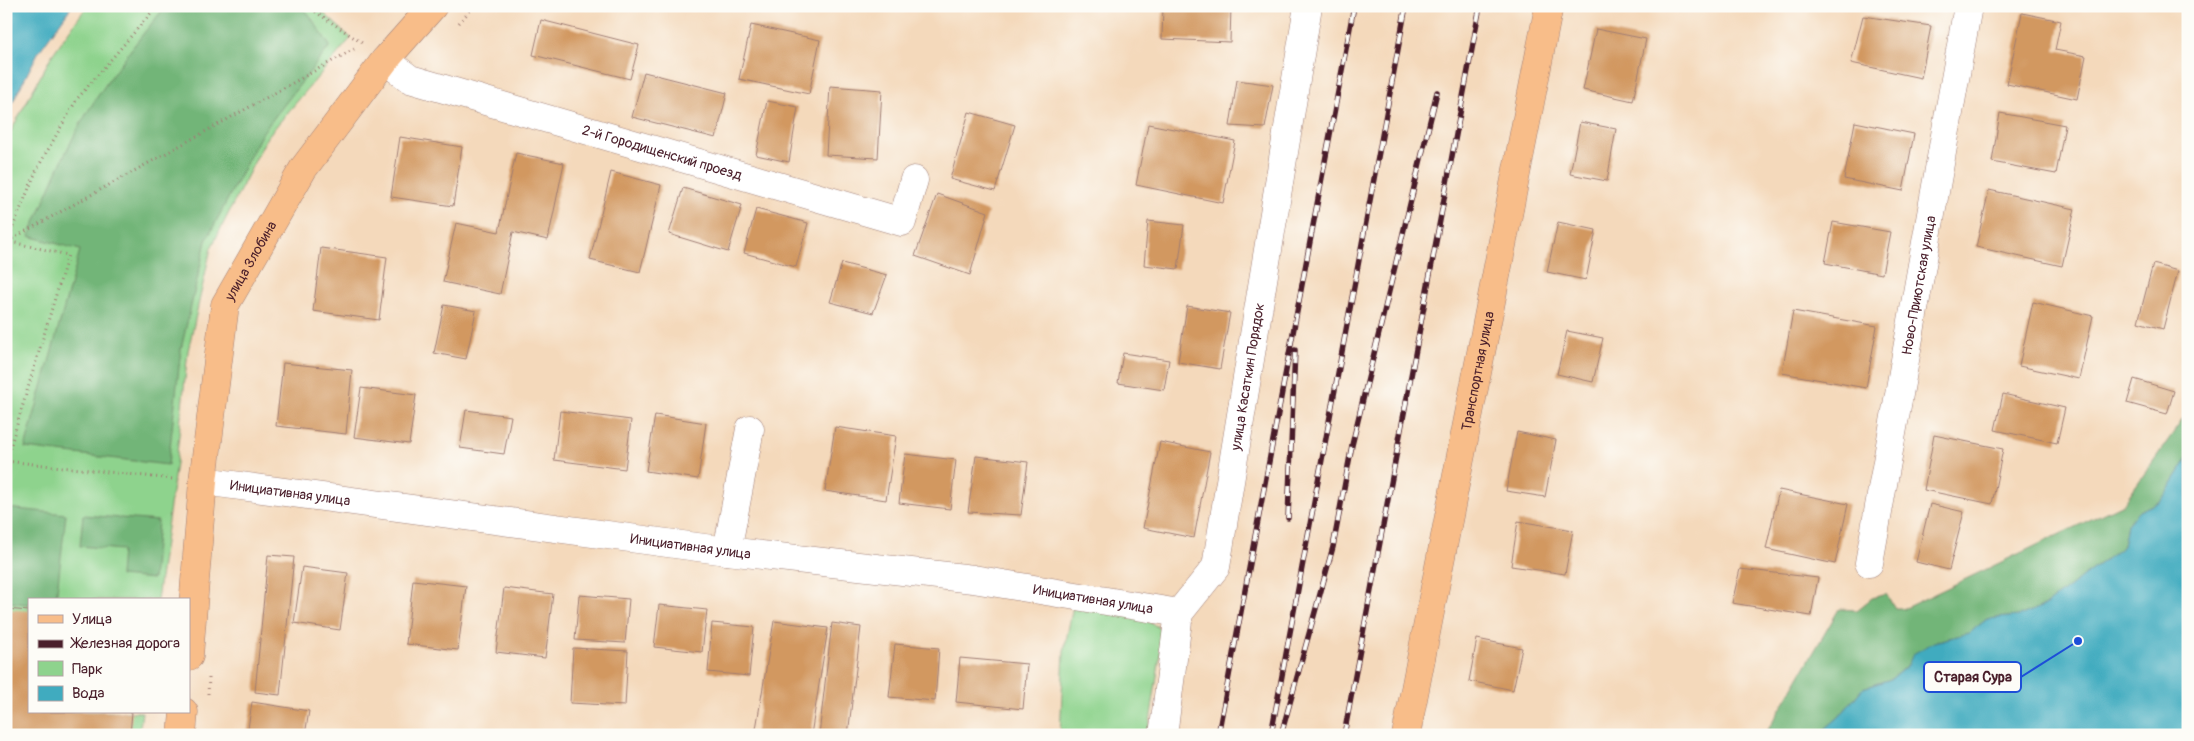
<svg xmlns="http://www.w3.org/2000/svg" width="2194" height="741" font-family="Pangolin,sans-serif">
	<style>
		.green { fill: #8ed38d; stroke: #6c795c }
		.forest { fill: #72b578; stroke: #5e6a52 }
		.water { fill: #40abbf; stroke: #456575 }
		.building { fill: #d29860 }
		.lines { fill: none; stroke-linecap: round; stroke-linejoin: round }
		.minor-casing { stroke: #9f7c73; stroke-width: 29 }
		.major-casing { stroke: #9f7c73; stroke-width: 29 }
		.path { stroke: #9f7c73; stroke-width: 3; stroke-dasharray: 1 4; stroke-linecap: butt }
		.minor { stroke: #fff; stroke-width: 28 }
		.major { stroke: #f8bd89; stroke-width: 28 }
		.rail-casing { stroke: #4a1f2b; stroke-width: 5.5 }
		.rail { stroke: #fdfcf7; stroke-width: 4; stroke-dasharray: 11; stroke-linecap: butt }
		.labels { text-anchor: middle; dominant-baseline: central; stroke-width: 5; stroke-linejoin: round; paint-order: stroke }
		.street-label { font-size: 14px; fill: #4a1f2b; stroke: #fdfcf7 }
		.leader { fill: none; stroke: #1d4ed8; stroke-width: 2 }
		.callout-dot { fill: #1d4ed8; stroke: #fdfcf7; stroke-width: 2 }
		.callout { fill: #fdfcf7; stroke: #1d4ed8; stroke-width: 2 }
		.callout-label { font-size: 15px; text-anchor: middle; font-weight: bold; fill: #4a1f2b }
	</style>
	<rect width="100%" height="100%" fill="#fdfcf7"/>
	<filter id="ink" filterUnits="userSpaceOnUse"><feTurbulence type="fractalNoise" baseFrequency=".02" numOctaves="2"/><feDisplacementMap in="SourceGraphic" scale="10" xChannelSelector="R" yChannelSelector="G"/><feConvolveMatrix kernelMatrix="1 2 1 2 8 2 1 2 1" color-interpolation-filters="sRGB"/></filter>
	<filter id="wash" filterUnits="userSpaceOnUse"><feTurbulence type="fractalNoise" baseFrequency=".0096" numOctaves="4" result="noise"/><feDisplacementMap in="SourceGraphic" scale="20" xChannelSelector="R" yChannelSelector="G"/><feGaussianBlur stdDeviation="1.12" result="paint"/><feColorMatrix in="noise" values="0 0 0 0 0 0 0 0 0 0 0 0 0 0 0 0 0 1.4 0 .05"/><feComposite in="paint" operator="in"/></filter>
	<g filter="url(#wash)">
		<rect width="100%" height="100%" fill="#f4d9bb"/>
		<path class="green" d="M87,6h229l35,32 -84,99 -56,111 -23,103 -12,112 -19,137h-128v112h113l-3,23h-133v-595l46,-85z
			M1073,606l64,10 27,14 -16,105h-88l4,-84z"/>
		<path class="forest" d="M166,6h131l11,7 22,33 -68,87 -56,108 -25,108 -13,116 -143,-17 55,-198 -51,-14c19,-42 36,-89 61,-128 23,-36 49,-70 76,-102z
			M2188,412v46l-27,43 -22,10 -12,13 -4,22 -77,59 -27,11 -32,3 -18,14 -35,9 -43,37 -28,9 -24,29 -21,18h-53l74,-126 18,1 15,-12 14,-4 9,14h10l218,-104z
			M6,508l60,6 -10,86h-27v4l-23,-2z
			M83,515l75,6 -5,58 -33,-3 2,-26 -42,-4z"/>
		<path class="water" d="M6,6h66l-34,47 -32,62z
			M2188,458v277h-370l21,-18 24,-29 28,-9 17,-14 5,-11 21,-12 35,-9 18,-14 32,-3 27,-11 77,-59 4,-22 12,-13 22,-10z"/>
		<g id="blocks">
			<path class="building" d="M1163,6h68l-1,36 -68,-3z
				M2022,13l39,8 -6,29 31,6 -9,43 -70,-15z
				M1863,16l68,10 -10,52 -70,-15z
				M541,20l98,25 -9,34 -97,-24z
				M751,25l69,15 -11,54 -70,-15z
				M1596,29l50,10 -13,62 -50,-11z
				M644,72l83,21 -11,45 -84,-21z
				M1237,80l36,5 -8,43 -35,-2z
				M830,86l52,4 -4,68 -52,-3z
				M767,101l31,6 -9,55 -33,-7z
				M969,112l46,13 -20,66 -45,-12z
				M2000,113l65,12 -9,49 -64,-12z
				M1580,122l36,7 -9,52 -37,-7z
				M1855,122l59,12 -11,57 -59,-12z
				M1148,124l87,17 -12,62 -87,-18z
				M400,137l62,10 -9,59 -62,-9z
				M516,153l48,10 -16,77 -35,-8 -13,62 -57,-12 13,-59 43,9z
				M611,172l50,13 -21,87 -50,-12z
				M683,188l59,17 -14,47 -59,-18z
				M1989,190l86,19 -13,57 -86,-19z
				M937,194l51,18 -18,63 -55,-19z
				M756,209l52,14 -12,44 -52,-14z
				M1148,221l36,4 -6,44 -34,-4z
				M1558,222l38,8 -10,50 -39,-8z
				M1833,222l57,10 -8,42 -57,-11z
				M321,248l66,9 -8,63 -66,-9z
				M842,263l45,12 -14,38 -43,-11z
				M2153,264l25,7 -15,58 -25,-7z
				M2033,302l60,14 -14,63 -60,-13z
				M444,305l32,6 -10,48 -32,-6z
				M1187,306l43,7 -10,56 -42,-7z
				M1793,311l84,15 -11,62 -84,-15z
				M1567,331l36,7 -10,44 -36,-8z
				M1123,353l46,7 -5,30 -46,-7z
				M283,363l69,7 -6,64 -70,-8z
				M2134,379l40,12 -7,23 -40,-11z
				M361,388l55,7 -7,49 -55,-7z
				M2003,394l62,14 -8,35 -62,-13z
				M466,410l45,6 -7,38 -44,-6z
				M560,411l71,9 -6,49 -71,-9z
				M655,415l51,8 -8,56 -52,-8z
				M835,427l61,9 -10,64 -61,-9z
				M1517,432l39,8 -11,57 -39,-6z
				M1934,435l69,14 -11,55 -68,-14z
				M1160,442l50,10 -16,86 -51,-10z
				M905,454l51,6 -6,49 -51,-6z
				M976,456l52,6 -7,53 -53,-3z
				M1779,490l69,14 -13,60 -69,-15z
				M1930,504l34,8 -15,58 -33,-8z
				M1518,521l55,9 -8,44 -54,-8z
				M268,555l26,2 -14,138 -25,-3z
				M302,567l46,6 -8,57 -46,-7z
				M1740,569l78,9 -7,38 -79,-13z
				M413,580l53,6 -8,64 -52,-6z
				M504,588l49,6 -8,64 -49,-6z
				M579,595l50,4 -4,44 -50,-3z
				M659,605l48,5 -5,42 -48,-5z
				M6,609l23,2v101h103l-2,23h-124z
				M774,621l54,7 -17,107h-56z
				M712,623l42,4 -5,49 -41,-4z
				M832,623l29,4 -13,108h-29z
				M1477,639l45,9 -9,42 -44,-9z
				M895,644l44,4 -4,53 -46,-4z
				M573,648l55,3 -3,55 -55,-3z
				M960,658l67,6 -4,45 -67,-7z
				M252,702l57,9 -4,24h-58z"/>
		</g>
	</g>
	<g filter="url(#ink)">
		<use href="#blocks" fill-opacity="0" stroke="#9f7c73" stroke-width="1"/>
		<g class="lines">
			<defs>
				<g id="minor">
					<path id="s1" d="M385,60l25,19 492,143 12,-42"/>
					<path id="s2" d="M203,481l524,70 246,28 206,34"/>
					<path d="M727,551l23,-122"/>
					<path id="s3" d="M1869,563l99,-557"/>
					<path id="s4" d="M1163,735l16,-122 37,-46 92,-561"/>
				</g>
				<g id="major">
					<path id="s5" d="M189,656l14,-175 22,-176 78,-136 82,-109 48,-54"/>
					<path d="M182,735l2,-23"/>
					<path id="s6" d="M1406,735l143,-729"/>
				</g>
			</defs>
			<use href="#minor" class="minor-casing"/>
			<use href="#major" class="major-casing"/>
			<path class="path" d="M157,6l-80,93 -40,70 -30,72 61,14 -62,206 167,18
				M307,6l55,37
				M459,23l15,-17
				M8,241l346,-192
				M208,694l1,-16"/>
			<use href="#minor" class="minor"/>
			<use href="#major" class="major"/>
			<defs>
				<path id="rail" d="M1288,518l7,-168
					M1218,735l136,-729
					M1271,735l135,-729
					M1281,735l52,-188 19,-102 85,-353
					M1344,735l136,-729"/>
			</defs>
			<use href="#rail" class="rail-casing"/>
			<use href="#rail" class="rail"/>
		</g>
	</g>
	<g class="labels">
		<g class="street-label">
			<text stroke="none"><textPath href="#s1" startOffset="294">2-й Городищенский проезд</textPath></text>
			<text stroke="none"><textPath href="#s5" startOffset="404">улица Злобина</textPath></text>
			<text stroke="none"><textPath href="#s3" startOffset="282">Ново-Приютская улица</textPath></text>
			<text stroke="none"><textPath href="#s6" startOffset="371">Транспортная улица</textPath></text>
			<text stroke="none"><textPath href="#s4" startOffset="375">улица Касаткин Порядок</textPath></text>
			<text stroke="none"><textPath href="#s2" startOffset="88">Инициативная улица</textPath></text>
			<text stroke="none"><textPath href="#s2" startOffset="492">Инициативная улица</textPath></text>
			<text stroke="none"><textPath href="#s2" startOffset="898">Инициативная улица</textPath></text>
		</g>
	</g>
	<path class="leader" d="M2078 641L2021 677"/>
	<circle class="callout-dot" cx="2078" cy="641" r="5"/>
	<rect class="callout" x="1924" y="662" width="97" height="30" rx="5"/>
	<g class="callout-label">
		<text x="1973" y="682">Старая Сура</text>
	</g>
	<rect width="2194" height="741" fill="none" stroke="#fdfcf7" stroke-width="25"/>
	<rect x="28" y="598" width="162" height="115" fill="#fdfcf7" stroke="#b5a4a5"/>
	<rect x="38" y="615" width="25" height="8" fill="#f8bd89" stroke="#b5a4a5"/>
	<text x="72" y="624" font-size="15" fill="#4a1f2b">Улица</text>
	<rect x="38" y="640" width="25" height="8" fill="#4a1f2b" stroke="#b5a4a5"/>
	<text x="72" y="648" font-size="15" fill="#4a1f2b">Железная дорога</text>
	<rect x="38" y="661" width="25" height="15" fill="#8ed38d" stroke="#b5a4a5"/>
	<text x="72" y="674" font-size="15" fill="#4a1f2b">Парк</text>
	<rect x="38" y="686" width="25" height="15" fill="#40abbf" stroke="#b5a4a5"/>
	<text x="72" y="698" font-size="15" fill="#4a1f2b">Вода</text>
</svg>
